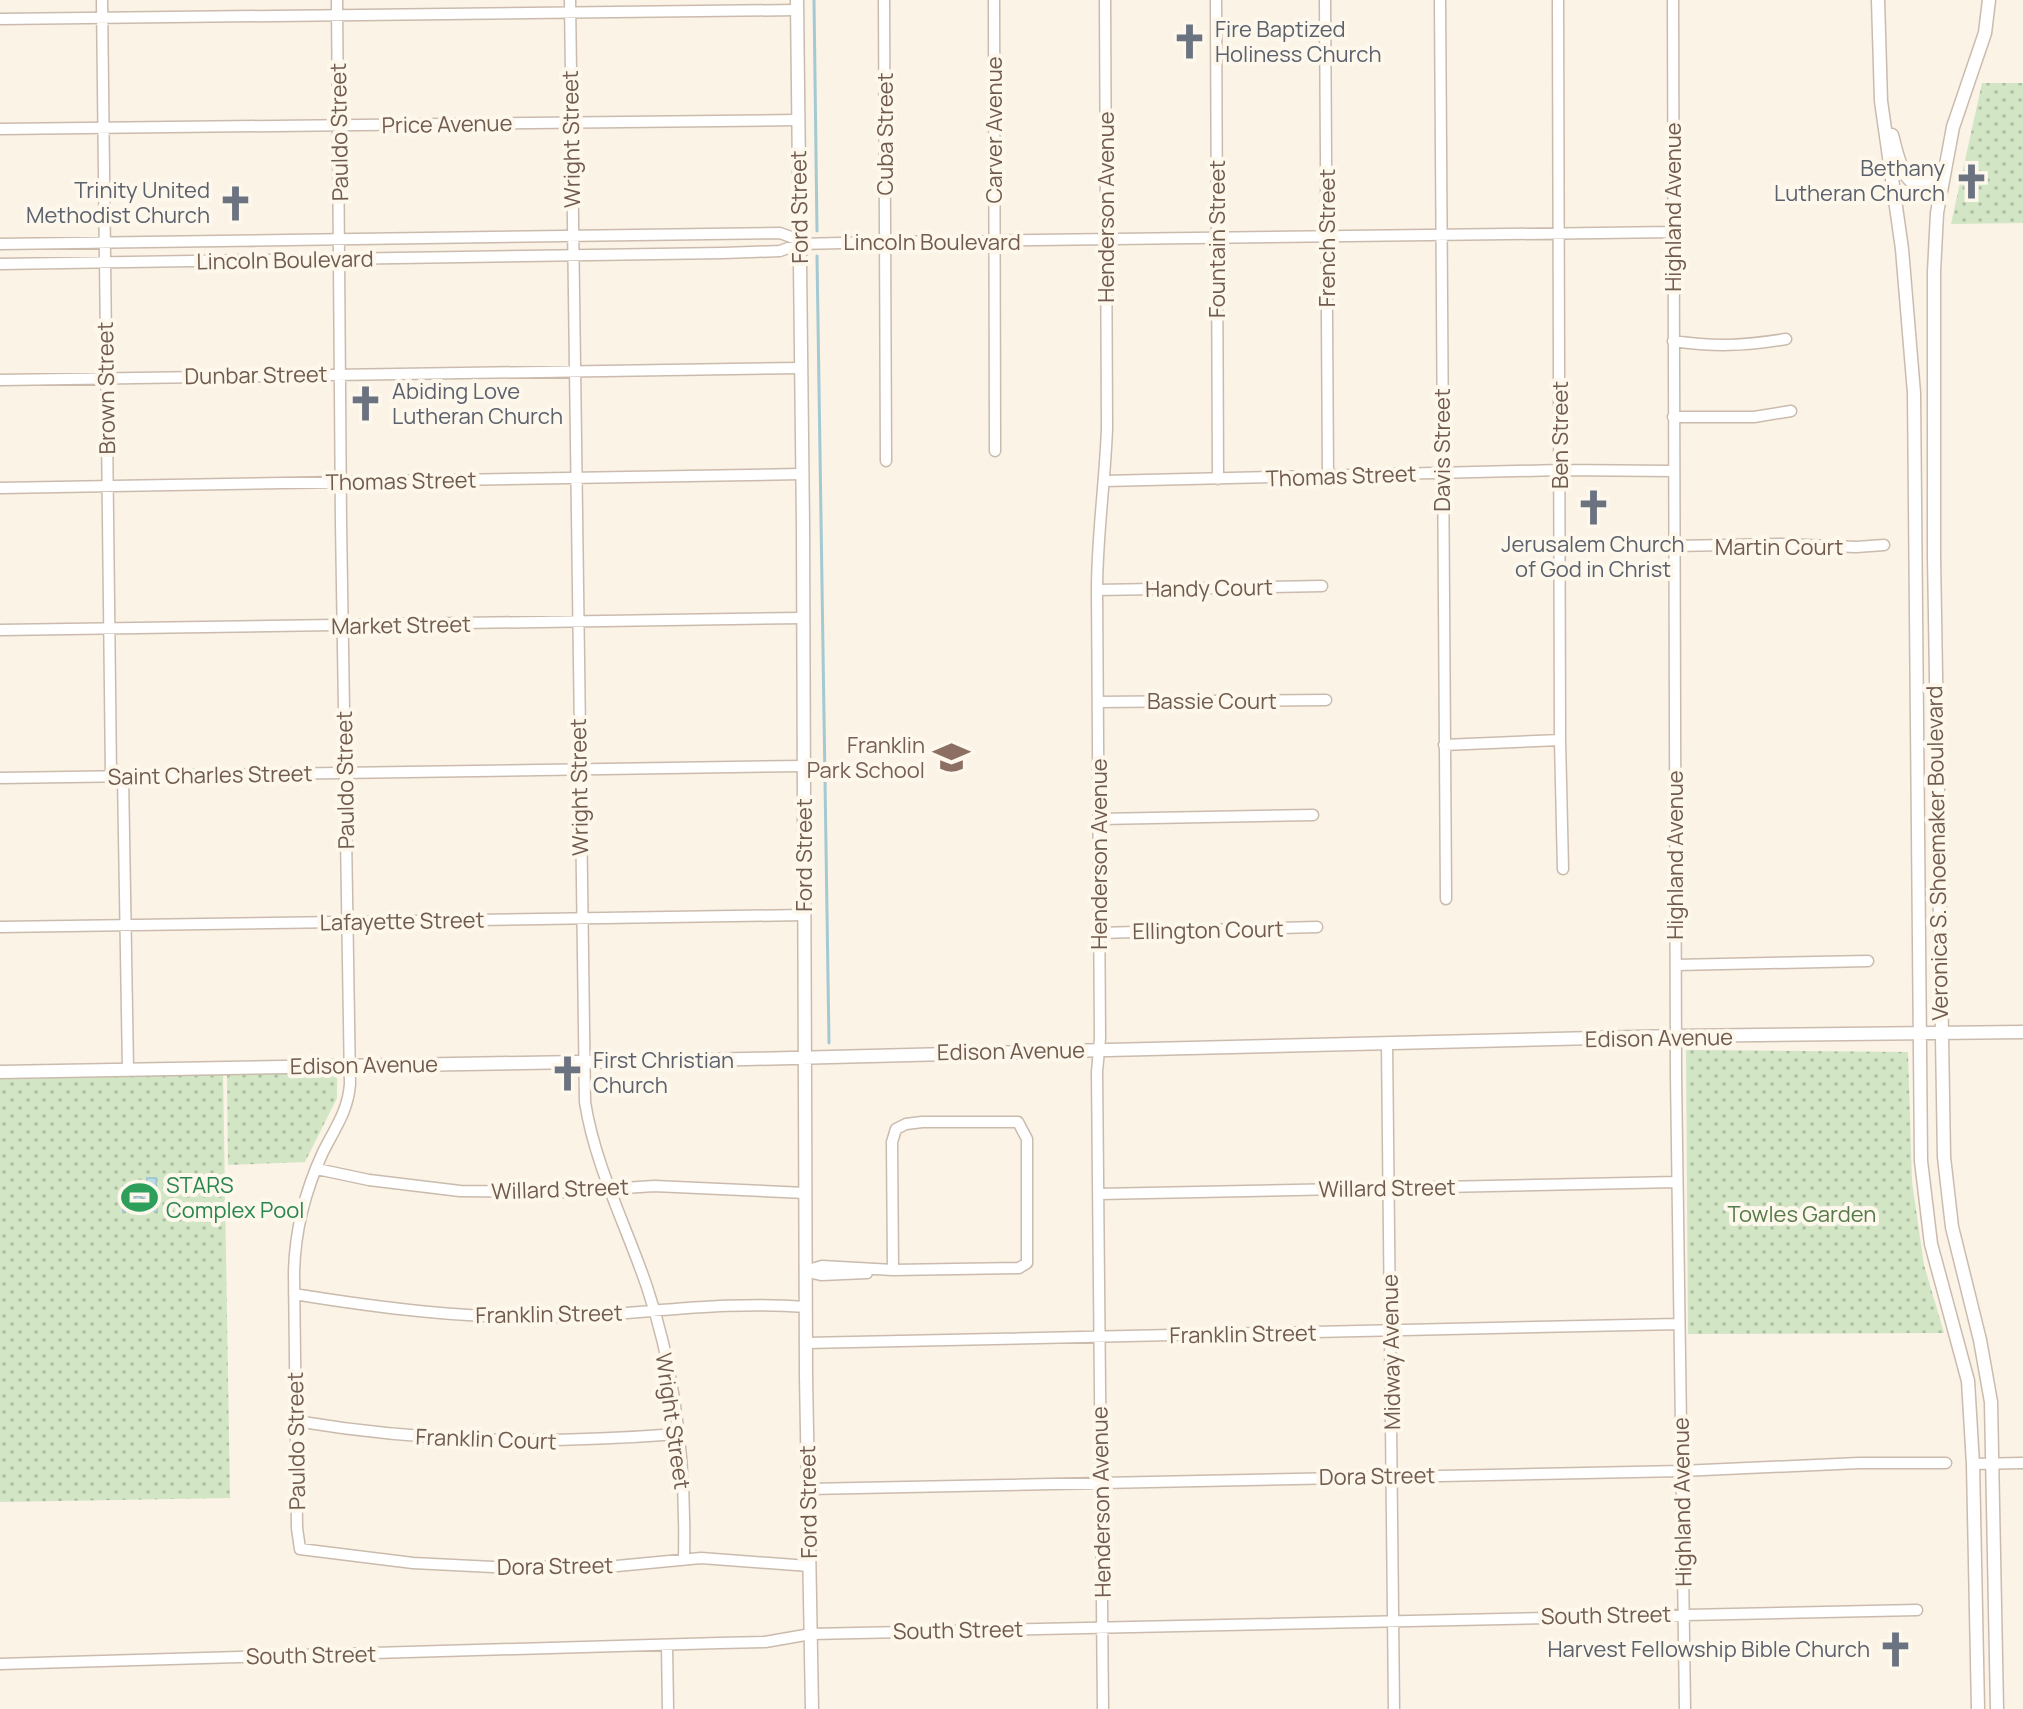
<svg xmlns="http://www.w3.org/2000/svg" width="2023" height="1709" font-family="Manrope,sans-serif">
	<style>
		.park { fill: url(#park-dots) }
		.water { fill: url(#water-ripples); stroke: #a4c9d2; stroke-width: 2 }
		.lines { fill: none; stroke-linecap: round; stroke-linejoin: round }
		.stream { stroke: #a4c9d2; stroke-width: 3 }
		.minor-casing { stroke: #cbbbad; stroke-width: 13 }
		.tertiary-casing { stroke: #cbbbad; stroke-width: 15 }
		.minor { stroke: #fff; stroke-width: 10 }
		.tertiary { stroke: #fff; stroke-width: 12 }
		.labels { text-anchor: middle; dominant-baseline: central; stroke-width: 8; stroke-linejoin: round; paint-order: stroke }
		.worship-label { font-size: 22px; fill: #5b616d; stroke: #fdf7ec; text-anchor: start }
		.street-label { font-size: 22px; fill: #715b4d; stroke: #fdf7ec }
		.education-label { font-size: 22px; fill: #785e54; stroke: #fdf7ec; text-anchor: end }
		.leisure-label { font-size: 22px; fill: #27864d; stroke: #fdf7ec; text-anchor: start }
		.park-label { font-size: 22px; fill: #567b4a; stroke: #fdf7ec }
	</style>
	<defs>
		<pattern id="park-dots" width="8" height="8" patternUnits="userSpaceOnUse" patternTransform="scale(2)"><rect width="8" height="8" fill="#d2e6c6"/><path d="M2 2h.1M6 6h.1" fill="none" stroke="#afbda3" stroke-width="1.8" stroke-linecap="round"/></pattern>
		<pattern id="water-ripples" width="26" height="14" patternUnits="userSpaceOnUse" patternTransform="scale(2)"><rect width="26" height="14" fill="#bddbe2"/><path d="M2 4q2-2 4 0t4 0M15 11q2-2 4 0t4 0" fill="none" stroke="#9eb5b9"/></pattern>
	</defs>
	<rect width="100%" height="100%" fill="#faf3e6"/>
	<path class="park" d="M1982,83h41v140l-72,1z
		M1686,1050l222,2 4,130 12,83 20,68 -256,1z
		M337,1071v27l-32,64 -77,3 -1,-92z
		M223,1073l7,425 -230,4v-426z"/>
	<path class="water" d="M147,1178h9l1,33h-34v-25l24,-1z"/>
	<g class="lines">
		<path class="stream" d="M814,0l3,231
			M817,256l12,787"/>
		<defs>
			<path id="minor" d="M102,0l9,776
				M337,0l4,523 9,561c-2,27 -15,44 -27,68 -18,39 -28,78 -29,120l3,256 3,21 113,14 80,4 124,-1 84,-8 108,8
				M570,0l15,1102c10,64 41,123 62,185 29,86 39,181 37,272
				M884,0l2,461
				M994,0l1,451
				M1216,0l2,479
				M1325,0l3,477
				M1440,0l6,899
				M1558,0l2,740 3,129
				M1673,0l3,1075 9,634
				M0,19l797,-9
				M0,129l798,-9
				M0,244l780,-11 19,7
				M0,264l723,-11 57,-2 19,-7 86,-2 788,-10
				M1673,341c43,6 70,5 113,-2
				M0,380l800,-12
				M1673,417h81l37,-6
				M1104,481l457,-11 112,1
				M0,488l801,-14
				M1674,546l107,-2 75,3 28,-2
				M1097,590l225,-4
				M0,630l802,-12
				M1098,702l228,-2
				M1444,745l116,-5
				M123,776l5,294
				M0,778l803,-12
				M1099,819l214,-4
				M0,927l804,-12
				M1099,933l218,-6
				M1676,965l192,-4
				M1387,1043l7,666
				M922,1122h96l9,17v124l-8,5 -126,2 -1,-128 4,-13 10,-5z
				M317,1169l52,11 91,11 106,1 88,-6 151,7
				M1098,1194l579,-12
				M805,1271l17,-5 71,4
				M808,1272l13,3 46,-2
				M294,1294c86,14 173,25 261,23 84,-2 167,-17 251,-10
				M806,1343l873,-19
				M296,1421c131,22 249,23 382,13
				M1973,1464l50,-1
				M808,1489l873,-18 178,-8h87
				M667,1645l1,64
				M0,1664l719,-21 46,-1 46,-8 1106,-24
				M1103,1709l-6,-637 3,-34 -3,-448c0,-54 8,-107 10,-162l-2,-428"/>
			<path id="tertiary" d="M797,0l6,525 3,851 6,333
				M1878,0l3,101 21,148 12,144 7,768 10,83 37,137 5,83 5,245
				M1989,0l-4,33 -32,94 -16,86 -3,59v284l10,601 8,70 28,113 11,62 6,307
				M1892,135c4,14 9,46 26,49 8,1 18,-4 25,-6
				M0,1072l747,-13 929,-23 347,-4"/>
		</defs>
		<use href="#minor" class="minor-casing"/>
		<use href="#tertiary" class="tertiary-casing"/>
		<use href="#minor" class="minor"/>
		<use href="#tertiary" class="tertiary"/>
	</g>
	<defs>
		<symbol id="church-bare" viewBox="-9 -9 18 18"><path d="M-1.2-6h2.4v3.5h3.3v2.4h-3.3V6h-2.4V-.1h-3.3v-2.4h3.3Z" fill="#6b7280" stroke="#fdf7ec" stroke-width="2.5" paint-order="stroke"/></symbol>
		<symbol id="school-bare" viewBox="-9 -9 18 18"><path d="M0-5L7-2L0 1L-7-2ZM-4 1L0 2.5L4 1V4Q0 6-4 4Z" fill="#8d6e63" stroke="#fdf7ec" stroke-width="2.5" paint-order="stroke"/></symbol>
		<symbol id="stadium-bare" viewBox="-9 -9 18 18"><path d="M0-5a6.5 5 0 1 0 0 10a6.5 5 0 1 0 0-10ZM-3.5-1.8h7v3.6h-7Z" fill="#2e9e5b" stroke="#fdf7ec" stroke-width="2.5" paint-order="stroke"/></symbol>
	</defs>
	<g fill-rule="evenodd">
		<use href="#church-bare" x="1164" y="16" width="51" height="51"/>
		<use href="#church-bare" x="1946" y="156" width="51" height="51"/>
		<use href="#church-bare" x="210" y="178" width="51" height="51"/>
		<use href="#church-bare" x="340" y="378" width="51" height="51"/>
		<use href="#church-bare" x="1568" y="482" width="51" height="51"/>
		<use href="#school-bare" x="926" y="732" width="51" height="51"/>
		<use href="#church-bare" x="542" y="1048" width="51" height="51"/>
		<use href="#stadium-bare" x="114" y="1172" width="51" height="51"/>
		<use href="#church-bare" x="1870" y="1624" width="51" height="51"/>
	</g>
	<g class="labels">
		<g class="worship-label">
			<text x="1215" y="29">Fire Baptized<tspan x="1215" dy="25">Holiness Church</tspan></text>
			<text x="1945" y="168" text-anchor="end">Bethany<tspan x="1945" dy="25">Lutheran Church</tspan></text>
			<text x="210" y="190" text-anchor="end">Trinity United<tspan x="210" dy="25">Methodist Church</tspan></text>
			<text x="392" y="391">Abiding Love<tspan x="392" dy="25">Lutheran Church</tspan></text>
			<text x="1593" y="544" text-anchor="middle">Jerusalem Church<tspan x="1593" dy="25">of God in Christ</tspan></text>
			<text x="593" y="1060">First Christian<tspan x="593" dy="25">Church</tspan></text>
			<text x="1870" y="1649" text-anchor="end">Harvest Fellowship Bible Church</text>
		</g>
		<g class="street-label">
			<text transform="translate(447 124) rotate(-1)">Price Avenue</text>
			<text transform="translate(994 130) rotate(-90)">Carver Avenue</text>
			<text transform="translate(339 132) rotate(-91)">Pauldo Street</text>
			<text transform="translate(885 134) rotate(-90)">Cuba Street</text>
			<text transform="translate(571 139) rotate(-91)">Wright Street</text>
			<text transform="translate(799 207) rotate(-91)">Ford Street</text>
			<text transform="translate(1106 207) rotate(-90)">Henderson Avenue</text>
			<text transform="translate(1673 207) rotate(-90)">Highland Avenue</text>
			<text transform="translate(1327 238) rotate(-90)">French Street</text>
			<text transform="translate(1217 239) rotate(-90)">Fountain Street</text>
			<text x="932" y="242">Lincoln Boulevard</text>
			<text transform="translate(285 260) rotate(-1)">Lincoln Boulevard</text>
			<text transform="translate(256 375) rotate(-1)">Dunbar Street</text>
			<text transform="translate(106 388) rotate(-91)">Brown Street</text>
			<text transform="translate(1560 435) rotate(-90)">Ben Street</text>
			<text transform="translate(1442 450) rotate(-90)">Davis Street</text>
			<text transform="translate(1341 476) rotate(-2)">Thomas Street</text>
			<text transform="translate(401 481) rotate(-1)">Thomas Street</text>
			<text x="1779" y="547">Martin Court</text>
			<text transform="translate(1209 588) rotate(-1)">Handy Court</text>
			<text transform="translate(401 625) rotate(-1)">Market Street</text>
			<text x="1212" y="701">Bassie Court</text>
			<text transform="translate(210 775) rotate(-1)">Saint Charles Street</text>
			<text transform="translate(345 780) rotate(-91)">Pauldo Street</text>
			<text transform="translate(579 787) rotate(-91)">Wright Street</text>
			<text transform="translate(1937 853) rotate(-91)">Veronica S. Shoemaker Boulevard</text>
			<text transform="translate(1099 854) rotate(-90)">Henderson Avenue</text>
			<text transform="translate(804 855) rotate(-90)">Ford Street</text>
			<text transform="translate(1675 855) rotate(-90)">Highland Avenue</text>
			<text transform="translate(402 921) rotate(-1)">Lafayette Street</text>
			<text transform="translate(1208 930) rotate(-1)">Ellington Court</text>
			<text transform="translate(1659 1038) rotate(-1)">Edison Avenue</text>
			<text transform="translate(1011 1051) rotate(-1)">Edison Avenue</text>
			<text transform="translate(364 1065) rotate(-1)">Edison Avenue</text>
			<text transform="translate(1387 1188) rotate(-1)">Willard Street</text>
			<text transform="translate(560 1189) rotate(-2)">Willard Street</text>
			<text transform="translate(549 1314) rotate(-1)">Franklin Street</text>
			<text transform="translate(1243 1334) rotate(-1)">Franklin Street</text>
			<text transform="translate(1391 1352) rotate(-91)">Midway Avenue</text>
			<text transform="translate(673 1421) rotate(82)">Wright Street</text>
			<text transform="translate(486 1439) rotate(2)">Franklin Court</text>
			<text transform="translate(296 1441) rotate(-91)">Pauldo Street</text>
			<text transform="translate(1377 1476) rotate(-1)">Dora Street</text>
			<text transform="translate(808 1502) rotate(-91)">Ford Street</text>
			<text transform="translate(1101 1502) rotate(-91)">Henderson Avenue</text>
			<text transform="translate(1682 1502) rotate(-91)">Highland Avenue</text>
			<text transform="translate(555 1566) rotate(-1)">Dora Street</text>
			<text transform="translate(1606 1615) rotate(-1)">South Street</text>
			<text transform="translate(958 1630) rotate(-1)">South Street</text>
			<text transform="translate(311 1655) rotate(-1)">South Street</text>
		</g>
		<g class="education-label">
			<text x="925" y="745">Franklin<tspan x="925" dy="25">Park School</tspan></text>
		</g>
		<g class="leisure-label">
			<text x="166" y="1185">STARS<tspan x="166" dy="25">Complex Pool</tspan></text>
		</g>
		<g class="park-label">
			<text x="1802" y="1214">Towles Garden</text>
		</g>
	</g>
</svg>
